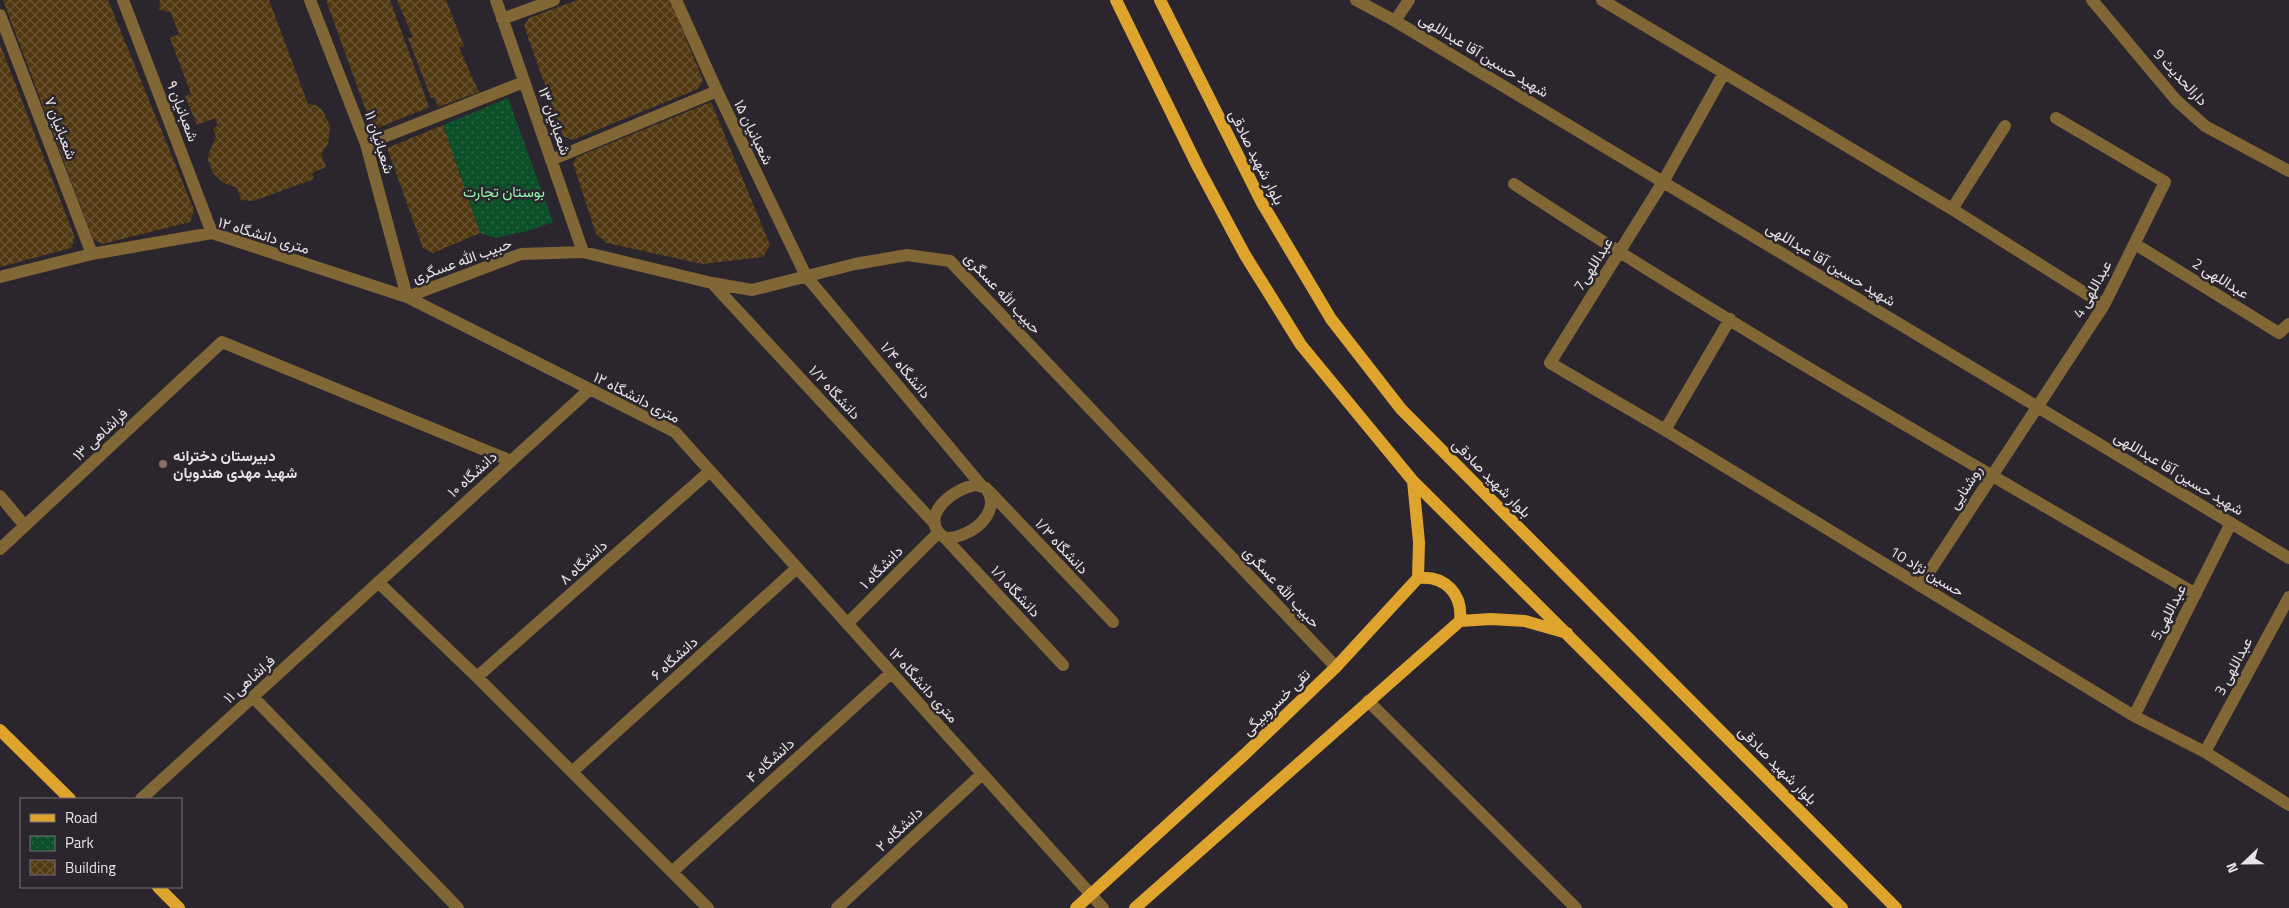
<svg xmlns="http://www.w3.org/2000/svg" width="2289" height="908" font-family="'Titillium Web',Vazirmatn,sans-serif">
	<style>
		.park { fill: url(#park-dots) }
		.building { fill: url(#building-cross-hatch) }
		.lines { fill: none; stroke-linecap: round; stroke-linejoin: round }
		.minor { stroke: #826736; stroke-width: 12 }
		.major { stroke: #dea42e; stroke-width: 12 }
		.education-dot { fill: #8d6e63; stroke: #2b262d; stroke-width: 2 }
		.labels { text-anchor: middle; dominant-baseline: central; stroke-width: 5; stroke-linejoin: round; paint-order: stroke }
		.street-label { font-size: 15px; fill: #e6e3e7; stroke: #2b262d }
		.park-label { font-size: 15px; fill: #8ff5ae; stroke: #2b262d }
		.poi-label { font-size: 15px; font-weight: bold; fill: #e6e3e7; stroke: #2b262d; text-anchor: start }
	</style>
	<defs>
		<pattern id="park-dots" width="8" height="8" patternUnits="userSpaceOnUse" patternTransform="scale(1.25)"><rect width="8" height="8" fill="#0d4f29"/><path d="M2 2h.1M6 6h.1" fill="none" stroke="#306848" stroke-width="1.8" stroke-linecap="round"/></pattern>
		<pattern id="building-cross-hatch" width="8" height="8" patternUnits="userSpaceOnUse" patternTransform="scale(1.25)"><rect width="8" height="8" fill="#513811"/><path d="M0 0l8 8M0 8l8-8" fill="none" stroke="#6a5534"/></pattern>
	</defs>
	<rect width="100%" height="100%" fill="#2b262d"/>
	<path class="park" d="M508,98l45,124 -22,8 -35,8 -16,-5 -37,-108z"/>
	<path class="building" d="M3,0h105l86,210 -4,12 -88,22 -9,-5z
		M160,0h109l39,104 8,1 7,6 7,15 -2,18 -7,10 5,13 -14,6 2,6 -61,22 -12,-1 -4,-12 -15,-6 -9,-9 -5,-13 1,-7 7,-16 -3,-9 5,-2 -3,-8 -18,7 -12,-29 6,-2 -21,-56 9,-4 -9,-23 -3,1 -8,-3z
		M326,0h64l39,107 -56,23z
		M397,0h49l18,46 -5,2 20,44 -41,15 -4,-10 -3,1 -23,-60 5,-1z
		M577,0h93l33,80 -5,9 -126,51 -9,-4 -39,-110 5,-8z
		M0,44l75,194 -4,10 -71,19z
		M711,102l59,143 -7,12 -61,7 -95,-21 -11,-9 -23,-71 4,-6z
		M443,125l37,108 -47,20 -10,-5 -36,-100z"/>
	<g class="lines">
		<path class="minor" d="M123,0l89,233
			M310,0l56,144 41,153
			M496,0l87,252
			M676,0l41,91 89,185 175,209
			M1356,0l39,21 894,537
			M1602,0l350,209 152,96
			M2092,0l84,100 29,26 84,45
			M0,15l92,239
			M502,19l52,-19
			M1395,21l14,-21
			M1724,73l-61,109 -113,181 115,67 469,286 71,36 84,53
			M366,144l158,-62
			M551,160l166,-69
			M1514,184c222,146 453,277 682,410
			M1952,209l53,-83
			M2135,244l144,89 10,-9
			M0,277l92,-23 120,-21 195,64 268,135 428,476
			M712,283l223,241
			M407,297l114,-43 62,-2 129,31 40,7 103,-26 52,-9 43,6 386,406
			M1665,430l65,-111
			M976,485l10,3c18,26 -18,51 -41,50 -29,-20 8,-50 31,-53z
			M989,491l124,131
			M0,496l25,30
			M945,538l118,127
			M0,549l222,-207 289,119
			M378,582l99,95 231,231
			M1920,586l184,-281 61,-123 -109,-64
			M847,624l91,-91
			M477,677l233,-206
			M253,697l205,211
			M1368,701l208,207
			M2134,716l97,-193
			M2205,752l84,-155
			M572,772l225,-204
			M141,799l448,-409
			M672,872l219,-199
			M837,908l145,-134"/>
		<path class="major" d="M1116,0l82,167 47,88 56,90 112,136 429,427
			M1160,0l102,203 69,116 70,90 495,499
			M1418,578c27,-3 45,16 42,43
			M0,730l70,69
			M158,887l21,21
			M1076,908l168,-153 92,-88 82,-89 1,-36 -6,-61
			M1135,908l325,-287 31,-2 34,2 42,12"/>
	</g>
	<circle class="education-dot" cx="163" cy="464" r="5"/>
	<g class="labels">
		<g class="street-label">
			<text transform="translate(1484 55) rotate(31)">شهید حسین آقا عبداللهی</text>
			<text transform="translate(2181 77) rotate(47)">دارالحدیث 9</text>
			<text transform="translate(183 111) rotate(69)">شعبانیان ۹</text>
			<text transform="translate(555 121) rotate(71)">شعبانیان ۱۳</text>
			<text transform="translate(61 128) rotate(69)">شعبانیان ۷</text>
			<text transform="translate(754 132) rotate(64)">شعبانیان ۱۵</text>
			<text transform="translate(380 142) rotate(72)">شعبانیان ۱۱</text>
			<text transform="translate(1257 157) rotate(63)">بلوار شهید صادقی</text>
			<text transform="translate(264 235) rotate(17)">۱۲ متری دانشگاه</text>
			<text transform="translate(462 260) rotate(-20)">حبیب الله عسگری</text>
			<text transform="translate(1593 264) rotate(-58)">عبداللهی7</text>
			<text transform="translate(1831 264) rotate(31)">شهید حسین آقا عبداللهی</text>
			<text transform="translate(2221 278) rotate(32)">عبداللهی 2</text>
			<text transform="translate(2092 289) rotate(-61)">عبداللهی 4</text>
			<text transform="translate(1003 293) rotate(47)">حبیب الله عسگری</text>
			<text transform="translate(906 370) rotate(50)">دانشگاه ۱/۴</text>
			<text transform="translate(835 392) rotate(47)">دانشگاه ۱/۲</text>
			<text transform="translate(637 397) rotate(27)">۱۲ متری دانشگاه</text>
			<text transform="translate(100 434) rotate(-43)">فراشاهی ۱۳</text>
			<text transform="translate(2179 473) rotate(31)">شهید حسین آقا عبداللهی</text>
			<text transform="translate(472 474) rotate(-42)">دانشگاه ۱۰</text>
			<text transform="translate(1492 478) rotate(45)">بلوار شهید صادقی</text>
			<text transform="translate(1965 487) rotate(-57)">روشنایی</text>
			<text transform="translate(1062 546) rotate(47)">دانشگاه ۱/۳</text>
			<text transform="translate(583 562) rotate(-42)">دانشگاه ۸</text>
			<text transform="translate(881 567) rotate(-45)">دانشگاه ۱</text>
			<text transform="translate(1927 571) rotate(31)">حسین نژاد 10</text>
			<text transform="translate(1282 587) rotate(47)">حبیب الله عسگری</text>
			<text transform="translate(1016 591) rotate(47)">دانشگاه ۱/۱</text>
			<text transform="translate(2168 612) rotate(-63)">عبداللهی5</text>
			<text transform="translate(674 658) rotate(-42)">دانشگاه ۶</text>
			<text transform="translate(2233 666) rotate(-62)">عبداللهی 3</text>
			<text transform="translate(249 679) rotate(-42)">فراشاهی ۱۱</text>
			<text transform="translate(924 685) rotate(48)">۱۲ متری دانشگاه</text>
			<text transform="translate(1276 702) rotate(-44)">تقی خسروبیگی</text>
			<text transform="translate(770 760) rotate(-42)">دانشگاه ۴</text>
			<text transform="translate(1778 765) rotate(45)">بلوار شهید صادقی</text>
			<text transform="translate(899 829) rotate(-43)">دانشگاه ۲</text>
		</g>
		<g class="park-label">
			<text x="504" y="191">بوستان تجارت</text>
		</g>
		<g class="poi-label">
			<text x="173" y="455">دبیرستان دخترانه<tspan x="173" dy="17">شهید مهدی هندویان</tspan></text>
		</g>
	</g>
	<rect x="20" y="798" width="162" height="90" fill="#2b262d" stroke="#767277"/>
	<rect x="30" y="814" width="25" height="8" fill="#dea42e" stroke="#767277"/>
	<text x="65" y="823" font-size="15" fill="#e6e3e7">Road</text>
	<rect x="30" y="836" width="25" height="15" fill="url(#park-dots)" stroke="#767277"/>
	<text x="65" y="848" font-size="15" fill="#e6e3e7">Park</text>
	<rect x="30" y="860" width="25" height="15" fill="url(#building-cross-hatch)" stroke="#767277"/>
	<text x="65" y="873" font-size="15" fill="#e6e3e7">Building</text>
	<g transform="translate(2244 863) rotate(248)" stroke="#2b262d" stroke-width="4" paint-order="stroke">
	<path d="M0-4L9 19L0 12L-9 19Z" fill="#e6e3e7"/>
	<text y="-8" font-size="14" font-weight="bold" text-anchor="middle" fill="#e6e3e7">N</text>
	</g>
</svg>
